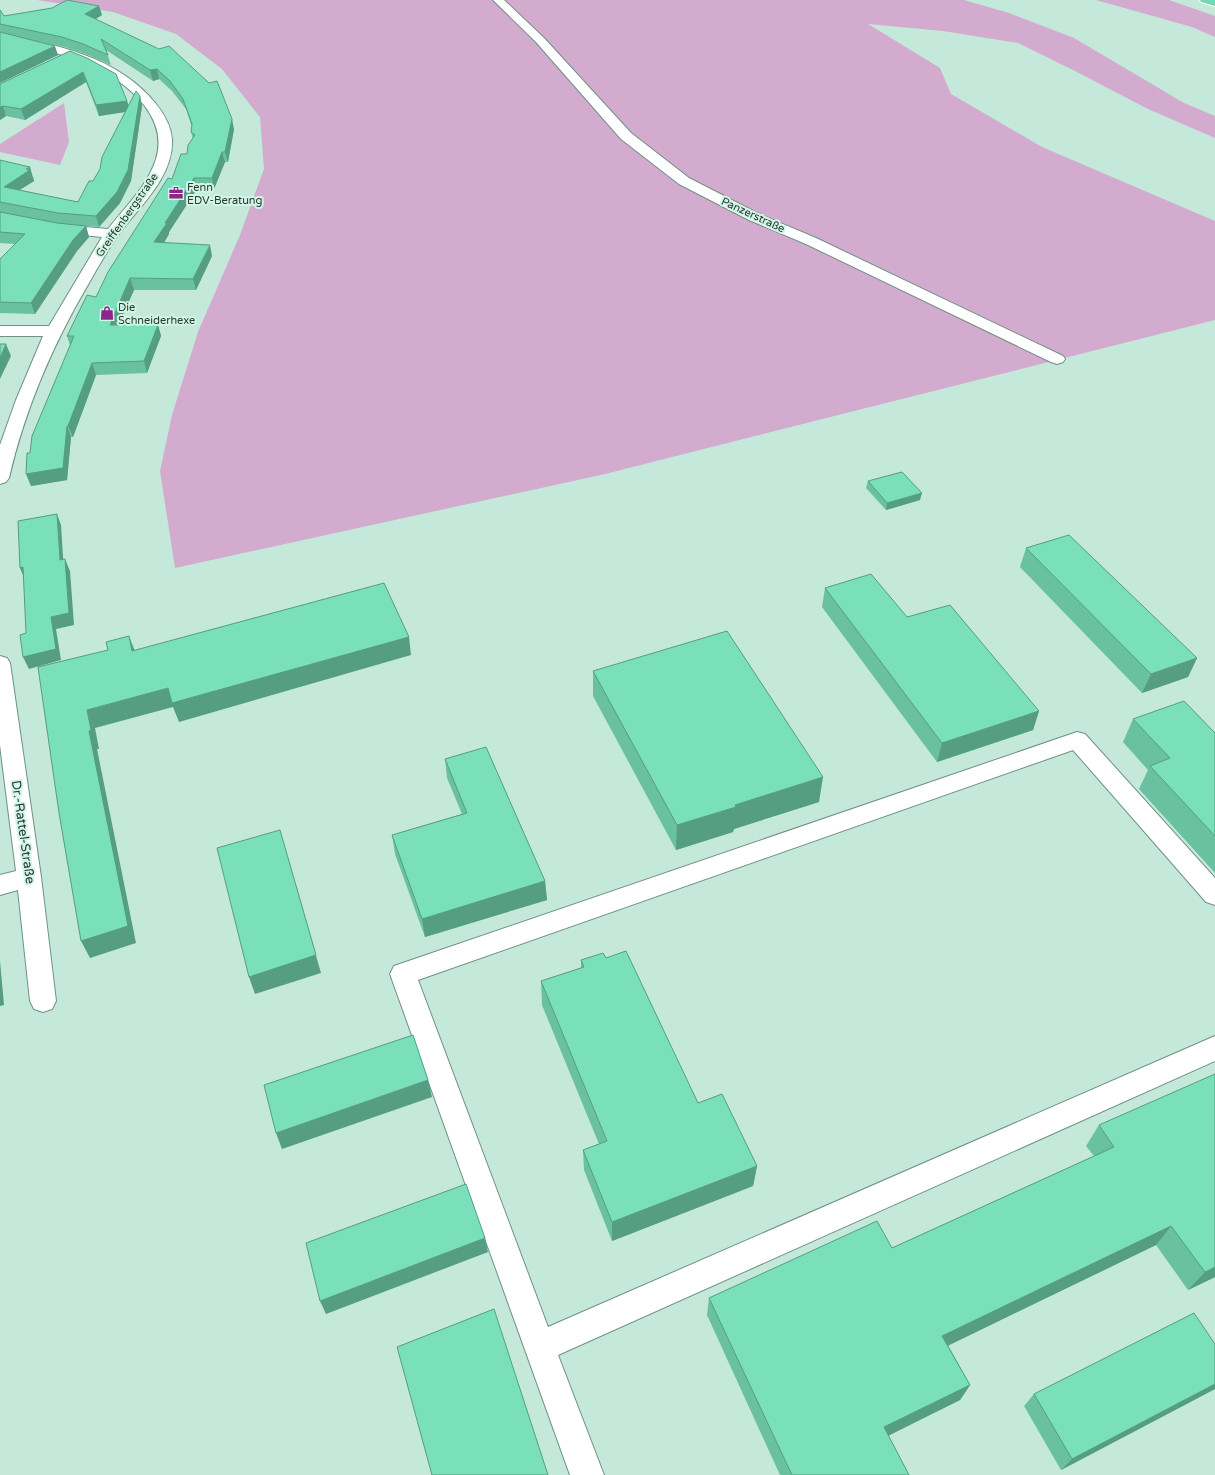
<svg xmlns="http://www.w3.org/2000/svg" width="1215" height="1475" font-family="'Varela Round',sans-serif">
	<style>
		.green { fill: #d3abcf }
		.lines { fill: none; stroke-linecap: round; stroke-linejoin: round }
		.minor-casing { stroke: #6f9184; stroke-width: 2 }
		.motorway-casing { stroke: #fff; stroke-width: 2 }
		.minor { fill: #fff; fill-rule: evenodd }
		.motorway { fill: #74d7b4; fill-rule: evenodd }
		.wall { fill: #69c1a1 }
		.shaded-wall { fill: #559d83 }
		.building { fill: #7ae0bb; stroke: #559d83 }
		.labels { text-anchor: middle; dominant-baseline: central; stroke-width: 4; stroke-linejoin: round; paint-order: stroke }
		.far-poi-label { font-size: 11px; fill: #2a3832; stroke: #d1f6e7; text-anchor: start }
		.far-street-label { font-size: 11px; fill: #2a3832; stroke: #d1f6e7 }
		.street-label { font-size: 13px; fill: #2a3832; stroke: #d1f6e7 }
	</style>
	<rect width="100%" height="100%" fill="#c4e8da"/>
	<path class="green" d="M37,0h927l45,13 65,25 110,65 31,13v22l-67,-29 -73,-38 -57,-28 -75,-12 -75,-7 72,44 11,26 91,53 173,74v99l-610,154 -430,94 -15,-97 12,-56 26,-83 42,-97 24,-66 -4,-52 -38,-48 -46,-35 -63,-22z
		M1096,0h73l46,16v21l-23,-10z
		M64,103l5,39 -9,23 -60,-13v-8z"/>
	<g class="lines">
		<defs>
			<path id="minor" d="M493,0h11l40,38 87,95 58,45 70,36 57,24 247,118 2,3 -2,3 -6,2 -6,-2 -245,-118 -57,-24 -70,-36 -58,-45 -85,-97z
				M0,34c56,10 119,23 156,70 8,10 15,22 16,35 2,36 -30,65 -50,91 -12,16 -23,35 -33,53 -36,61 -64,126 -80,195l-3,4 -6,2v-39l16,-45 27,-64h-43v-10h49l53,-89 -41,-4 -61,-12v-8l61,12 47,4c17,-22 39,-42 48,-70 6,-20 1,-37 -12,-54 -33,-42 -94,-55 -144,-65z
				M0,656l7,2 3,5 31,214 15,124 -4,8 -9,3 -9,-3 -4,-8 -12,-111 -18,5v-20l16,-4 -16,-126z
				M1077,732l8,2 130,144v27l-9,-3 -133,-152 -655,230 130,347 667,-291v25l-657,294 46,120h-34l-180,-501 4,-8z"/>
			<path id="motorway" d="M1200,0h15v6l-14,-4z"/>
		</defs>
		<use href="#minor" class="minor-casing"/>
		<use href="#motorway" class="motorway-casing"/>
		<use href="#minor" class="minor"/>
		<use href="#motorway" class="motorway"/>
	</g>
	<path class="wall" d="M99,6l3,9 -7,4 139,110 -6,33h-3l-11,27h-17l-28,43v2l-5,9 48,13 -16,34h-62l-16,35h40l3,11 -14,37 -51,2 -23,62h-2l-4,43 -36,6 -1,-33 40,-108 -3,-9 29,-39 76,-118 15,-25 6,-15 -2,-7 1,-5 -6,-18 -14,-18 -13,-12 -6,2 -47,-31 5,15 -25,-11 -21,-7 -45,-10 38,18 -58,28v-73l4,6z
		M70,51l57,50 2,5 11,-10 2,10 -11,75 -11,22 -21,24 -38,-3 -61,-12v-52l33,17 1,4 -15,9 59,12 15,-21 7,-12 26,-57 -27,4 -13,-34 -61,38 -19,-4 -6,4v-36z
		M0,212l57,11 29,3 3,11 -12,14 -42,63 -35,-1v-54l15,-15 -15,-1z
		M868,481l52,19 -34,10 -20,-22z
		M1026,548l171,110 -9,19 -46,16 -122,-126z
		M825,588l82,29 132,94 -6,19 -96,32 -115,-155z
		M593,671l226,131 -85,27 -1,3 -57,18 -83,-154z
		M1133,719l82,14v140l-76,-84 9,-19 -25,-28z
		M445,759l100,122 2,19 -122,37 -30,-83 -3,-19 70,-21 -15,-36z
		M606,958l92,145 59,63 -4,20 -141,55 -28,-71 -1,-20 16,-6 -57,-139 -1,-24 40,-13v-8z
		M1099,1125l116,152 -27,13 -32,-45 -208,100 22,40 -10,15 -72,35 21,40h-129l-73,-160 2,-17 183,-50 202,-92 -8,-10z
		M1215,1344v45l-154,81 -37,-64 10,-12z"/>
	<path class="shaded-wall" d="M99,6l3,9 -14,9 -3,-10z
		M55,46l3,9 -58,28v-11z
		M157,69l2,10 -6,2 -3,-11z
		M83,72l3,10 -61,38 -4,-11z
		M140,96l2,10 -11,75 -11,22 -21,24 -3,-11z
		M127,101l3,10 -31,5 -3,-11z
		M3,106l3,10 -6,4v-13z
		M232,119l2,10 -6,33 -3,-10z
		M222,152l3,10 -11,27 -2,-11z
		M30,167l4,14 -27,17 -3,-11z
		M194,178l3,11 -28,43v2l-12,20 -3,-12 11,-19z
		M86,226l3,11 -12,14 -42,63 -4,-11 42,-63z
		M210,245l2,11 -16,34 -3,-11z
		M130,278l4,12 -21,47 -3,-12z
		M158,325l3,11 -14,37 -3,-12z
		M6,344l5,12 -11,23v-21z
		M92,363l4,12 -23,62 -5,-11z
		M67,426l4,11 -4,43 -36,6 -5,-12z
		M922,493l-2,7 -34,10 1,-7z
		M57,514l4,11 3,47 -4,-12z
		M65,559l5,12 4,54 -18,4 5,31 -32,9 -6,-12 28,-40z
		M23,567l2,13 -5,-12z
		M129,636l7,18 -4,-3z
		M409,637l2,18 -232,67 -6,-15 -78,21 4,21h-2l39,194 -46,15 -9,-17 8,-210 -2,-21 81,-22z
		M1197,658l-9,19 -46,16 9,-19z
		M1039,711l-6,19 -96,32 5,-19z
		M823,777l-4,25 -85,27 -1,3 -57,18 1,-25 58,-20z
		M285,849l36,124 -66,21 -6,-17z
		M545,881l2,19 -122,37 -3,-18z
		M0,961l4,44 -4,1z
		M428,1080l4,17 -150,52 -6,-16z
		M757,1166l-4,20 -141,55v-19z
		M1171,1226l-15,19 -223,108 9,-17z
		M485,1238l3,14 -162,62 -6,-13z
		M1215,1267v10l-27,13 17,-18z
		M1215,1384v5l-154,81 11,-11z
		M970,1385l-10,15 -84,42 8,-15z"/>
	<path class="building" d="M67,0l32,6 -14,8 74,35 10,-3 40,37 8,-2 15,38 -7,33h-3l-10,26h-18l-29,45h2l-13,19 56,3 -17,34 -63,-1 -20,47h48l-14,36 -52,2 -24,63h-1l-4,42 -37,6 1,-21h3l2,-17 42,-100h-7l20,-41 9,2 12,-25 60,-94 4,1 9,-25h6l1,-9 7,-10 -4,-3 1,-8 -9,-25 -13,-18 -13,-12 -7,1 -49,-31 7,16 -25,-11 -21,-7 -62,-13v-14l4,6 48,-8z
		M0,32l55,14 -55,26z
		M70,51l17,7 29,16 11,27 -31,4 -13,-33 -62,37 -18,-3 -3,1v-23z
		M136,91l4,5 -12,74 -11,22 -21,24 -38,-3 -58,-11v-42l30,7 -4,2 4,1 -26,17 74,15 11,-21h4l7,-12 2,-12z
		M0,212l57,11 29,3 -13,14 -42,63 -31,-1v-43l25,-25 -25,-2z
		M0,344h6l-6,14z
		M902,472l20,21 -35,10 -19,-22z
		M57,514l3,46 5,-1 4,54 -18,4 5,32 -33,8 -3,-22 6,-2 -3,-66 -3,1 -2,-47z
		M1069,535l128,123 -46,16 -125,-126z
		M871,574l36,43 43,-12 89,106 -97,32 -117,-155z
		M384,583l25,54 -237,66 -4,-15 -81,22 4,20 -2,1 39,195 -47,15 -22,-128 -21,-146 70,-17 -2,-8 23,-6 3,15z
		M727,631l96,146 -88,28 1,2 -59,18 -84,-154z
		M1184,701l31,32v103l-65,-70 20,-8 -37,-39z
		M486,747l59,134 -123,38 -30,-84 75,-22 -22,-54z
		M280,830l36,125 -67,22 -32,-129z
		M626,951l72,152 24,-9 35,72 -145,56 -29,-72 24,-9 -66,-160 43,-14 -3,-7 22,-7 3,5z
		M413,1035l15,45 -152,53 -12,-48z
		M1215,1074v193l-10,5 -34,-46 -229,110 28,49 -86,42 25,48h-117l-83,-177 168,-77 15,27 222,-101 -15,-22z
		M466,1184l19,54 -165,63 -14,-58z
		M494,1309l54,166h-116l-35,-128z
		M1194,1313l21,31v40l-143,75 -38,-65z"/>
	<defs>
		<symbol id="office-bare" viewBox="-9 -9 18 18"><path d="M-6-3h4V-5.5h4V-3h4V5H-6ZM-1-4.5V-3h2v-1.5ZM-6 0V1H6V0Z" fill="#8e268a" stroke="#d1f6e7" stroke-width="2.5" paint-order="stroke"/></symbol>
		<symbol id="shop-bare" viewBox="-9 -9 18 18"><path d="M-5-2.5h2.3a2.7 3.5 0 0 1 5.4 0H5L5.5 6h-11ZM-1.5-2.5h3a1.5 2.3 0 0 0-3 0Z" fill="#8e268a" stroke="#d1f6e7" stroke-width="2.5" paint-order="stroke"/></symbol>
	</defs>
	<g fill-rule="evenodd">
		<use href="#office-bare" x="166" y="183" width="20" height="20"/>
		<use href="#shop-bare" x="97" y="303" width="20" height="20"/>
	</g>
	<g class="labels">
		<g class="far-poi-label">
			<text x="187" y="187">Fenn<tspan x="187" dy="13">EDV-Beratung</tspan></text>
			<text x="118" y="307">Die<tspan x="118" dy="13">Schneiderhexe</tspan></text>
		</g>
		<g class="far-street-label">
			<text transform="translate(127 215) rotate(-55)">Greiffenbergstraße</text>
			<text transform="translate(753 215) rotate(25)">Panzerstraße</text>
		</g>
		<g class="street-label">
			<text transform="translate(23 832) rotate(82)">Dr.-Rattel-Straße</text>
		</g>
	</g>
</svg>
